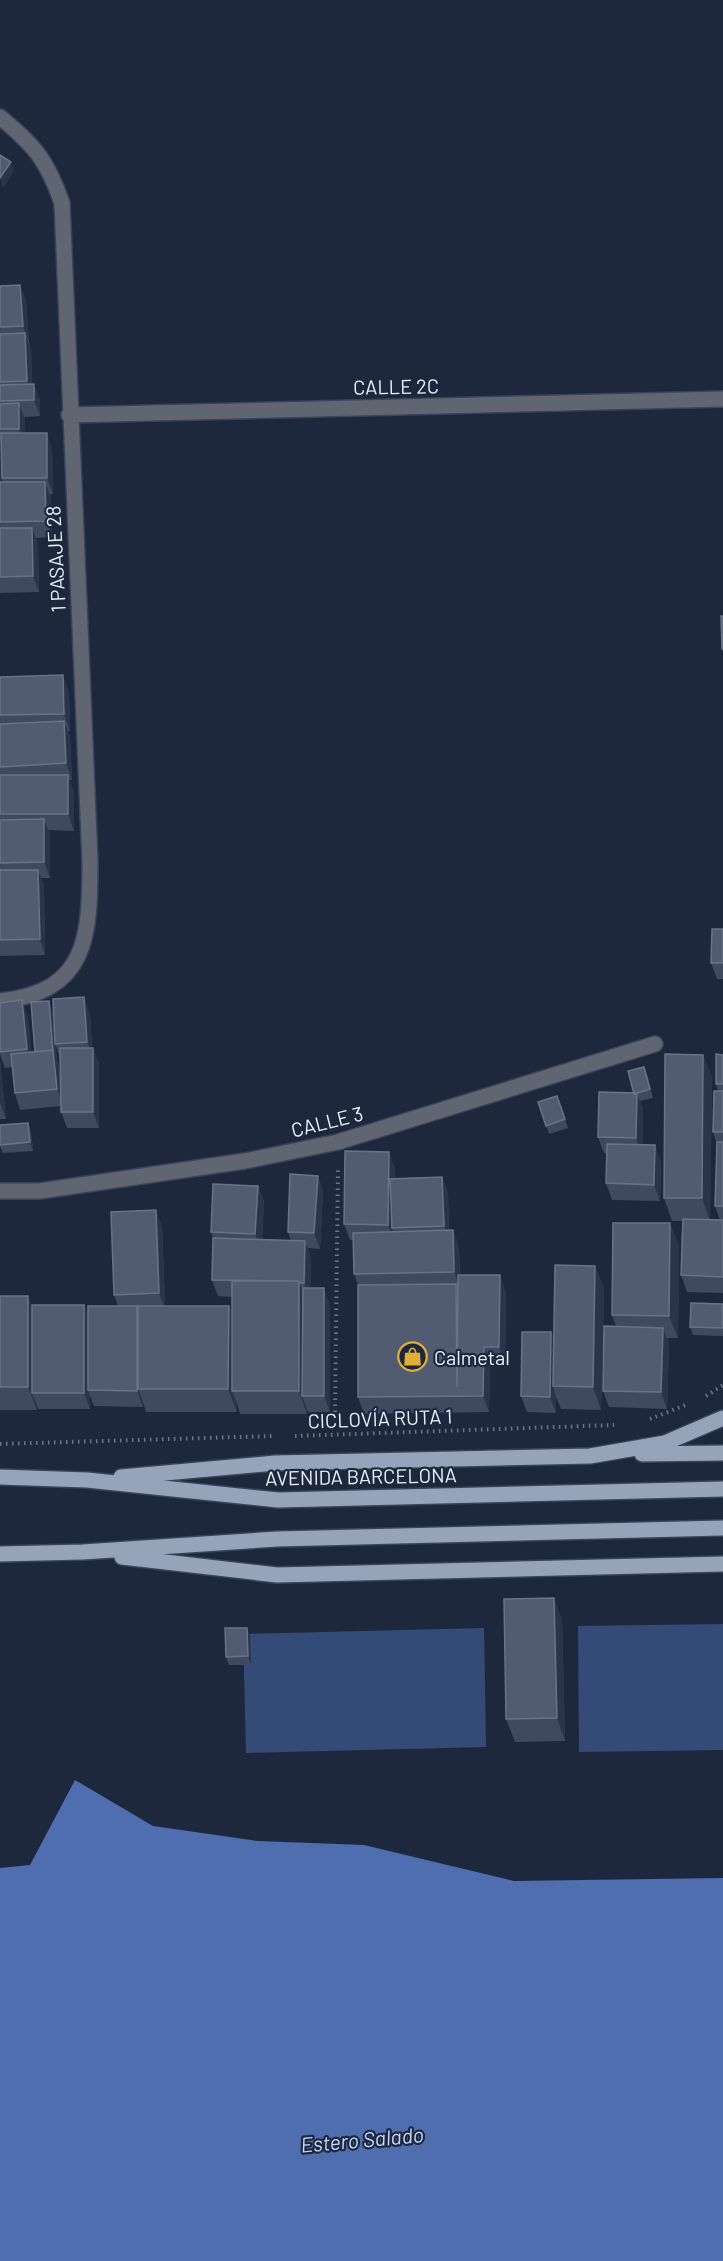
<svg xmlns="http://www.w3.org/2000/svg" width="723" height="2261" font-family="Barlow,sans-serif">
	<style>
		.green { fill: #354b77 }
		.water { fill: #4f6eaf }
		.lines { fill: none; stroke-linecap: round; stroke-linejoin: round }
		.minor-casing { stroke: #394458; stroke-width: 18 }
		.major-casing { stroke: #394458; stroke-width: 18 }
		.path { stroke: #6c7688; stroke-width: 4; stroke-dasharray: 1.5 4.5; stroke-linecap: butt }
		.minor { stroke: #606671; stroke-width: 15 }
		.major { stroke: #97a3ba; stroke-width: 15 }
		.wall { fill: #3f4a61 }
		.shaded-wall { fill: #2a354b }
		.building { fill: #515c72; stroke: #697388; stroke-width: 1.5 }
		.labels { text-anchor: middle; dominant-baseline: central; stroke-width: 4.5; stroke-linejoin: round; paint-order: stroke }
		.street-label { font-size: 20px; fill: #e8f0fe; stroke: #1d283d }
		.poi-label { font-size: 20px; fill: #e8f0fe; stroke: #1d283d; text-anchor: start }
		.water-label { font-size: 21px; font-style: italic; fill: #c5d8fd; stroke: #1d283d }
	</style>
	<rect width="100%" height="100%" fill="#1d283d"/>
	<path class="green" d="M723,1624v126l-144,2 -1,-126z
		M484,1628l2,119 -240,6 -3,-119z"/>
	<path class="water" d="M75,1780l78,46 105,15 106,4 150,36 209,-3v383h-723v-393l30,-3z"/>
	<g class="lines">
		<defs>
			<path id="minor" d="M0,117c35,29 47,43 62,86l28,658c0,75 -2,131 -90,140
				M69,415l654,-16
				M0,1191h40l205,-30 93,-19 317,-98"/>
			<path id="major" d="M642,1454l81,-1
				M0,1477l87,3 191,20 445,-11
				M121,1477l154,-14 315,-7 75,-13 58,-25
				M0,1554l83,-2 194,-13 446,-11
				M122,1557l155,18 446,-11"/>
		</defs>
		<use href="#minor" class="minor-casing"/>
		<use href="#major" class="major-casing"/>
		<path class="path" d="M706,1396l17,-11
			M335,1412l3,-245
			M650,1419l38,-15
			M295,1436l319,-11
			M0,1444l272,-8"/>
		<use href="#minor" class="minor"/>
		<use href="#major" class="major"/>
	</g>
	<path class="wall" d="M20,285l6,16 3,41 2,8 1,34 8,16v16l-16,1 1,3v13l27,16 1,45h-3l1,4 1,39 -16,1 2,6 1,48 -39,1v-307z
		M0,677l69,15 1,39h-2l2,6 2,43h-3l5,12v39l-26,-1 2,5v43h-9l3,8 1,69 -45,1z
		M723,929v50h-6l-6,-16z
		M0,1003l28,14 3,35h4l17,-43 5,51 2,6 1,15v-23l-5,-14 35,-30 2,34 7,16v64h-32l-6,-16v-6l-41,4 -5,-17 -3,-26 -7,1 -5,-14z
		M703,1055l9,23 -2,141 10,1 -5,-14 2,-62 -4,-12 5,-41 -2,-7 7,-29v238l-36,-1 -6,-17 1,-54h-10l-8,-23z
		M0,1061l6,58h-6z
		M647,1075l6,23 -13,3 3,9 -1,35 19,16 -1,40 -48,-1 -6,-17 1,-30h-3l-6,-16 36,-44z
		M557,1096l11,32 -19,6 -11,-32z
		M28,1123l3,8 2,20 -30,2 -3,-7v-21z
		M395,1168v10l47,-1 6,16 1,38 4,-1 6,17 1,28 46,17 -1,71h-15l-1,49 -125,2 -6,-17v-112l-4,-11 -1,-34h-3l-6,-16z
		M318,1176l5,16 -3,57 -12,-1 3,10 -1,30 20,16v108h-22l-1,-3v5h-67l-3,-11v9h-91l-3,-10v5l-49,-1 -4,-10v13h-52l-1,-4v5h-37v-114h28l4,11 52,-2 4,10 30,-9 -4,-11 48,-69 3,80h64l3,9v-18l-14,-1 -6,-16 1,-42 -2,-6 47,-46 6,16 -2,38 29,1 -3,-9z
		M670,1223l9,23 -1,92h-11l2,6 -2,65 -58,-2 -6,-16 13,-65 -4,-11z
		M595,1266l9,23 -3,121 -40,-1 -5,-12v16l-29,-1 -6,-16 30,-64 3,7z
		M723,1304v32l-30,-1 -3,-8z
		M554,1598l8,23 3,120 -50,1 -9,-23z
		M247,1628l3,8 1,29h-22l-3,-8z"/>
	<path class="shaded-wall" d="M11,162l3,9 -11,17 -3,-10z
		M20,285l6,16 3,41 -6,-16z
		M25,333l6,17 2,48 -6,-17z
		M34,384l6,16v16l-6,-16z
		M19,403l6,17v25l-6,-16z
		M47,433l5,16 1,45 -6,-16z
		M0,440l4,10 -2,28 2,6 -4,-1z
		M45,482l6,16 1,39 -6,-16z
		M32,528l6,16 1,48 -6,-16z
		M63,675l6,17 1,39 -6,-17z
		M64,721l6,16 2,43 -6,-17z
		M68,775l6,17v39l-6,-17z
		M44,819l6,16v43l-6,-16z
		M38,870l6,16 1,69 -5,-16z
		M84,997l6,17 3,44 -6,-16z
		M22,1000l6,17 5,48 -6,-16z
		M49,1001l3,8 5,51 2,6 4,39 -6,-16z
		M93,1048l6,16v64l-6,-16z
		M703,1055l9,23 -2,143 -8,-23z
		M0,1061l6,58 -6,-16z
		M637,1093l6,17 -1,44 -6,-16z
		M28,1123l3,8 2,20 -3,-9z
		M655,1145l6,16 -1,40 -6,-16z
		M389,1152l6,16 -1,60h-2l2,6v7l-6,-16z
		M318,1176l5,16 -3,57 -6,-16z
		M442,1177l6,16 1,49 -5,-16z
		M258,1186l6,16 -3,48 -6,-16z
		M156,1210l6,16 3,83 -6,-16z
		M670,1223l9,23 -1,92 -9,-22z
		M453,1230l6,17 1,41 -6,-16z
		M305,1241l6,17 -1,41 -6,-16z
		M595,1266l9,23 -3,121 -8,-23z
		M500,1275l6,17 -1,71 -6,-16z
		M299,1281l8,22 -5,93 5,13v5l-8,-23z
		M456,1284l5,16 -4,87z
		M324,1288l6,16v108l-6,-16z
		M28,1296l9,23 -5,74 5,12v5l-9,-23z
		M84,1305l6,16 -2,69 2,6v13l-6,-16z
		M137,1306l6,16 -5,67 5,13v5l-6,-16z
		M229,1306l8,23 -5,62 5,12v9l-9,-23z
		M663,1328l6,16 -2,65 -6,-17z
		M551,1332l6,17 -4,37 3,11v16l-6,-16z
		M484,1347l6,16 -1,49 -6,-16z
		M554,1598l8,23 3,120 -8,-23z
		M247,1628l3,8 1,29 -3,-9z"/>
	<path class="building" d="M0,155l11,7 -11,16z
		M20,285l3,41 -23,1v-41z
		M25,333l2,48 -27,1v-48z
		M34,384v16l-34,1v-16z
		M19,403v26h-19v-25z
		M1,433h46v45h-45z
		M0,482h45l1,39 -46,1z
		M0,528h32l1,48 -33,1z
		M721,616h2v33h-1z
		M63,675l1,39 -64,1v-38z
		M64,721l2,42 -66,4v-43z
		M0,775h68v39h-68z
		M44,819v43l-44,1v-43z
		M0,870h38l2,69 -40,1z
		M712,929h11v34h-12z
		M84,997l3,45 -32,2 -2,-45z
		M22,1000l5,49 -27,3v-49z
		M49,1001l4,50v-1l-18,2 -4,-50z
		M60,1048h33v64h-32z
		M53,1050l4,39 -42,4 -4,-39z
		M665,1054l38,1 -1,143h-38z
		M716,1054l7,1v29h-7z
		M644,1067l6,22 -16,5 -6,-23z
		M714,1091h9v41h-10z
		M599,1092l38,1 -1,45 -38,-1z
		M557,1096l8,23 -19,7 -8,-24z
		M28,1123l2,19 -30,3v-20z
		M717,1142h6v64h-8z
		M607,1144l48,1 -1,40 -48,-2z
		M345,1151l44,1 -1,73 -44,-1z
		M290,1174l28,2 -4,57 -26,-1z
		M442,1177l2,49 -52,2 -2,-49z
		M213,1184l45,2 -3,48 -44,-2z
		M156,1210l3,83 -45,2 -3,-83z
		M683,1219l40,1v57l-42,-2z
		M613,1223h57l-1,93 -57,-1z
		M453,1230l1,42 -100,2 -1,-41z
		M213,1238l92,3 -1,42h-4l-1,-2 -87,-1z
		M555,1265l40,1 -2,121 -40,-1z
		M458,1275h42l-1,72h-15l-1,49 -125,1v-112l98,-1 1,103z
		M232,1281h67v110h-67z
		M303,1288h21v108h-22z
		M0,1296h28v91h-28z
		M691,1303l32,1v24l-33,-1z
		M32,1305h52v88h-52z
		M88,1306h49v85l-49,-1z
		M138,1306h91l-1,83h-90z
		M604,1326l59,2 -2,64 -58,-1z
		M522,1332h29l-1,65 -29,-1z
		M554,1598l3,120 -51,1 -2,-120z
		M225,1628h22l1,28 -22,1z"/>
	<defs>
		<symbol id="shop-ring" viewBox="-11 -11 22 22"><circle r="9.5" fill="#1d283d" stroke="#e3ae35" stroke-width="1.5"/><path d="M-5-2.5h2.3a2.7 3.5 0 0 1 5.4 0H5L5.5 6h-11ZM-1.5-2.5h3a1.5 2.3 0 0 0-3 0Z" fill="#e3ae35"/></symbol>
	</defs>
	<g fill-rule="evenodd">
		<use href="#shop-ring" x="396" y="1340" width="33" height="33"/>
	</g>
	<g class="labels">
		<g class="street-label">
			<text transform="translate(396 386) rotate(-1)">CALLE 2C</text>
			<text transform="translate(55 559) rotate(-93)">1 PASAJE 28</text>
			<text transform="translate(327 1121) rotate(-14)">CALLE 3</text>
			<text transform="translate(380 1418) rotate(-2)">CICLOVÍA RUTA 1</text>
			<text transform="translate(361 1476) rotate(-1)">AVENIDA BARCELONA</text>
		</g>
		<g class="poi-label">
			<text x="434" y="1357">Calmetal</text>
		</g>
		<g class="water-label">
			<text transform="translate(362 2139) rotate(-5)">Estero Salado</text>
		</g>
	</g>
</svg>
